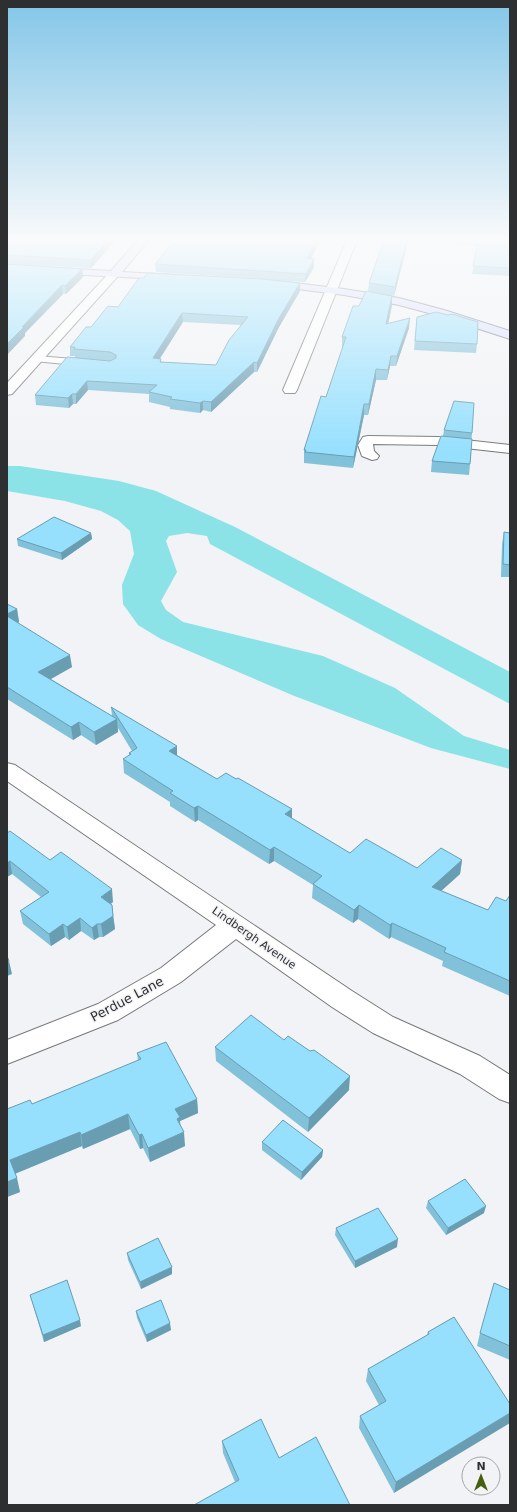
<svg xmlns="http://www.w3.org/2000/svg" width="517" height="1512" font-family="'DejaVu Sans',sans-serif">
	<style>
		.water { fill: #8be2e7 }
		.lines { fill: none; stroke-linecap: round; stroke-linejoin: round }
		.lane-casing { stroke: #76787b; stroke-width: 2 }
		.street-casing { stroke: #76787b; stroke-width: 2 }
		.secondary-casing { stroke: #76787b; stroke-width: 2 }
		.lane { fill: #fff; fill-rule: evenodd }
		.street { fill: #fff; fill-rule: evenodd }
		.secondary { fill: #dadffe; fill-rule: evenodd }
		.wall { fill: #81c1da; fill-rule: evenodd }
		.shaded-wall { fill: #699db2 }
		.building { fill: #96e0fe; stroke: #699db2; fill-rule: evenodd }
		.labels { text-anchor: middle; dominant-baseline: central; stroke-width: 3; stroke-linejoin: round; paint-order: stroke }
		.street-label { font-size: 11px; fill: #2e2f30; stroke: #f1f3f6 }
		.near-street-label { font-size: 13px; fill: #2e2f30; stroke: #f1f3f6 }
	</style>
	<rect width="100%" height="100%" fill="#f1f3f6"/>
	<path class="water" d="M7,466h13l99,15 37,10 79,36 275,145v32l-300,-160 -3,-8 -20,-3 -18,3 -3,5 11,31 -16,29 5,9 17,12 140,34 72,32 69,48 46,14v19l-79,-21 -139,-53 -131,-56 -23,-14 -15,-21 -1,-19 12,-31 -4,-23 -12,-11 -17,-9 -36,-10 -58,-10z"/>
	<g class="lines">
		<defs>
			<path id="lane" d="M37,356l49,4 5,3 -5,3 -52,-5 -2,-2 2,-2z"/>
			<path id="street" d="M347,240h10l-60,150 -2,3h-10l-2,-3z
				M114,271l5,3 -1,2 -106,118 -5,1v-12l103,-111z
				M368,436l70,1 72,8v8l-72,-8 -65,-1 1,7 5,5 -2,3 -5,1 -10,-4 -4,-11 5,-8z
				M7,763l8,2 337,226 41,26 87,39 30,19v28l-11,-4 -39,-25 -87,-41 -41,-26 -96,-68 -55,43 -63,38 -111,44v-24l91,-36 63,-36 55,-43 -209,-144z"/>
			<path id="secondary" d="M138,240h11l-27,32 54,3 4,1 1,2 -1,2 -173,-9v-6l104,6z
				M270,280l74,9 55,9 45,12 66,21v8l-74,-24 -37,-10 -55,-10 -78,-10 -1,-2z"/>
		</defs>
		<use href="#lane" class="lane-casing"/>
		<use href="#street" class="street-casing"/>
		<use href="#secondary" class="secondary-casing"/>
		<use href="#lane" class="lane"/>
		<use href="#street" class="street"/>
		<use href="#secondary" class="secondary"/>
	</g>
	<path class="wall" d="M7,240h109l-25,28 -84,-4z
		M172,240h148l-9,19 3,8 -9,15 -40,-2 35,3v8l-21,36 -22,45h-3l-43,40 -8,-2 -3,3 -30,-4v-2l-21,-5v-8l-61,-4 -12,14h-3l-4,4 -33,-3 -1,-10 40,-37v-2h-5v-9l21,-20 27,-20 130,-29 -92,-6 -1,-8 18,-22h-1zM183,322l58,3 -25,40 -54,-3 -3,-3z
		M384,240h126v36l-38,-2 5,-28 -69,-4 -14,54 -26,-5 1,-8z
		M7,264l75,5 1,8 -17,17h-3l-38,39v3z
		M392,305l-4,19 21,4 -13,38h-6l-3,14h-11l-8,35h-4l-11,53 -49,-5v-13l22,-53 17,-50h-1v-10z
		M448,315l29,29 -1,9 -62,-3 3,-33z
		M444,430l28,3 -2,31 -1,11 -38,-3 1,-11 11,-25z
		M504,532l6,1v44h-9l1,-33z
		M91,533l1,6 -30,21 -44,-14 -1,-7z
		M7,604l10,5 2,13 -1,1 54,44 -21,12 61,37 -1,-9 66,48 40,24h19l56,30v10l58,34 67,15 45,-8 -2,14 -19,17 47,19 18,-9 4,-6v101l-68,-30 1,-5 -52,-24 -2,2 -31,-20 -5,4 -41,-25 1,-13 -39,-24 -5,3 -71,-44 -3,2 -25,-16v-4l-46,-29 -1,-14 6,-3v-3l3,-2 -14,-23v4l-22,13 -15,-10 -8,5 -66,-41z
		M7,833l43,27 63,42 -2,2 1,1 3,24 -12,8h-4l-5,3 -13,-9 -12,9 -4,-3 -14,9 -28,-22 -3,-13 21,-14 -29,-23 -5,3z
		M284,1040l65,50 -41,42 -92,-71 -1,-14z
		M137,1053l60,46 1,14 -18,8v5l5,20 -35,16 -7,-14 -3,1 -10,-20 -47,20 -1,-3 -67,28 5,18 -13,5 25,-93 106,-43z
		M262,1142l61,8 -1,7 -21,23 -39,-30z
		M428,1201l56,12 -38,22 -20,-27z
		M336,1228l61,19 -42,21 -20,-33z
		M127,1253l45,21 -31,15 -13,-29z
		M510,1290v70l-33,-14 3,-13z
		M30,1295l51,31 -37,16z
		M136,1311l35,19 -24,12 -10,-24z
		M454,1317l-60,176 -35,-65 1,-12 19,-11 -13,-24 2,-12 59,-34 1,-3z
		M222,1441l57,17 -44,24 -12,-29z"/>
	<path class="shaded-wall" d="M109,240h7l-25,28 -1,-8z
		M316,240h4l-13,27v-9z
		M407,240h1v2l-14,54 1,-9z
		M314,259v8l-9,15 1,-8z
		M82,269l1,8 -17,17 -1,-8z
		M300,283v8l-21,36 -22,45v-9l22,-45z
		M62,285l1,9 -38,39v3l-18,19v-11l15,-17z
		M392,296v9l-6,29v-10z
		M182,313l1,9 -29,46 -1,-10z
		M410,318l-1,10 -13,38 1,-10z
		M391,356l-1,10 -3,14 1,-10z
		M254,362v10l-43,40v-10z
		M376,369v11l-8,35 1,-11z
		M87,381l1,9 -12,14v-10z
		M72,394l1,10 -4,4 -1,-10z
		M203,401v9l-3,3v-10z
		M364,404v11l-11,53 1,-11z
		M91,533l1,6 -30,21 -1,-7z
		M17,609l2,13 -11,6 -1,-14z
		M70,655l2,12 -32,18 -2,-13z
		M117,719l1,13 -22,13 -2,-13z
		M79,722l2,13 -8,5 -2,-13z
		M177,746v13l-8,-8z
		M198,806v14l-3,2 -1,-14z
		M292,809v13l-7,-8z
		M274,847v14l-5,3 1,-14z
		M462,860l-2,14 -30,27 2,-14z
		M10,861l2,13 -5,3v-14z
		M112,889l1,13 -11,7 -1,-12z
		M359,905l-1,14 -5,4 1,-13z
		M113,916l2,13 -12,8 -2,-13z
		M80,918l1,13 -12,9 -2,-13z
		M392,923l-1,14 -2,2 1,-14z
		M63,924l2,13 -14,9 -2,-12z
		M97,924l2,13 -5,3 -2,-12z
		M9,961l3,13 -5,2v-14z
		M350,1076l-1,14 -41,42 1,-14z
		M197,1099l1,14 -18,8 1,10 -3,2 -3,-24z
		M128,1114l2,15 -47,20 -2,-14z
		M80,1132l2,14 -68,28 -4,-14z
		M184,1132l1,14 -35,16 -2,-14z
		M142,1134l1,14 -3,1 -1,-14z
		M323,1150l-1,7 -21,23 1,-8z
		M17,1178l3,14 -13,5v-15z
		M486,1206l-2,7 -38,22 2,-7z
		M398,1239l-1,8 -42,21v-7z
		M172,1267v7l-31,15 -1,-7z
		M80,1320l1,6 -37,16 -1,-7z
		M170,1323l1,7 -24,12 -1,-7z
		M510,1413v10l-116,70 2,-11z"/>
	<path class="building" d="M7,240h102l-19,20 -83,-5z
		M175,240h141l-9,18 7,1 -8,15 -151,-10z
		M384,240h23l-12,47 -26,-4z
		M478,240h32v28l-37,-2z
		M7,264l75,5 -17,17 -3,-1 -40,42h2l-17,17z
		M148,273l114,6 38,4 -21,35 -22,45 -3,-1 -43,40 -8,-1 -3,2 -30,-4 2,-2 -23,-5 8,-7 -70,-4 -11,13h-4l-4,4 -33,-3 32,-38 43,4 6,-3v-3l-6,-3 -36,-3 1,-2h-5l16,-20h5l17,-21 10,1 21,-29h5zM182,313l66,4 -19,23 -13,25 -56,-3 1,-3 -8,-1z
		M366,291l26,5 -6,28 24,-6 -13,38h-6l-3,14 -12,-1 -7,35h-5l-10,53 -49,-5 1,-2h-2l17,-54 5,1 20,-60h-4l11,-31h6z
		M436,312l12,3 4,-1 26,8 -1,22 -62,-3 2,-24z
		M454,401l20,2 -2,30 -28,-3z
		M441,436l31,3 -2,25 -38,-3z
		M54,517l37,16 -30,20 -44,-14z
		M504,532l6,1v32l-7,-1z
		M7,604l10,5 -10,5z
		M7,616l63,39 -32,17 79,47 -23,13 -15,-10 -8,5 -64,-40z
		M111,707l66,39 -8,5 48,28 9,-6 10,6 2,-1 54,31 -7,5 65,39 16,-14 51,29 24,-20 21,12 -30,27 56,23 8,-13 10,4 4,-6v86l-66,-29 2,-4 -54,-25 -2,2 -31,-20 -5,5 -41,-26 9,-8 -48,-29 -4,3 -72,-44 -4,2 -24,-15 3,-2 -50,-32 8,-5 -2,-1 8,-5z
		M10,831l40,29 11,-8 51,37 -11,8 11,8 1,11 -12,8h-4l-5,4 -12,-10 -13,9 -4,-3 -14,10 -29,-23 29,-19 -39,-31 -3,2v-30z
		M7,956l2,5 -2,1z
		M251,1015l33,25 4,-4 22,15 4,-1 36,26 -41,42 -94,-71z
		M166,1042l31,57 -22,10 5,8 -3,2 7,13 -36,16 -6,-14 -3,1 -11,-21 -47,21 -1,-3 -70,28 7,18 -10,4v-73l23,-9 2,4 109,-45 -4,-6z
		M283,1120l40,30 -21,22 -40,-30z
		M465,1179l21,27 -38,22 -20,-27z
		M378,1208l20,31 -43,22 -19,-33z
		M158,1238l14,29 -32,15 -13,-29z
		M67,1280l13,40 -37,15 -13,-40z
		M494,1283l16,7v56l-30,-13z
		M161,1300l9,23 -24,12 -10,-24z
		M454,1317l56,87v9l-114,69 -36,-66 26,-15 -18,-32 61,-35 -1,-2z
		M261,1419l18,39 37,-21 34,68h-156l45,-25 -17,-39z"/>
	<linearGradient id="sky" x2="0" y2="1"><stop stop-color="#83c6e8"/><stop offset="0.53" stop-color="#f9fafb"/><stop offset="1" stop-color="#f9fafb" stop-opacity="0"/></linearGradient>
	<rect width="517" height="452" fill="url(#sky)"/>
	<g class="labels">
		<g class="street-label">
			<text transform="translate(254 938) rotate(35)">Lindbergh Avenue</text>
		</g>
		<g class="near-street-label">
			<text transform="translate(127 999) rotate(-28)">Perdue Lane</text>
		</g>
	</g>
	<rect width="517" height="1512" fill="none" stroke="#2e2f30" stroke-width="16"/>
	<g transform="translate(481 1476)"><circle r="19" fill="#f1f3f6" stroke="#a3a5a7"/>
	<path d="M0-3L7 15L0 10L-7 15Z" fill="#46600f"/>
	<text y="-6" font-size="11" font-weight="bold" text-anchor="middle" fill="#2e2f30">N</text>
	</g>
</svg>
